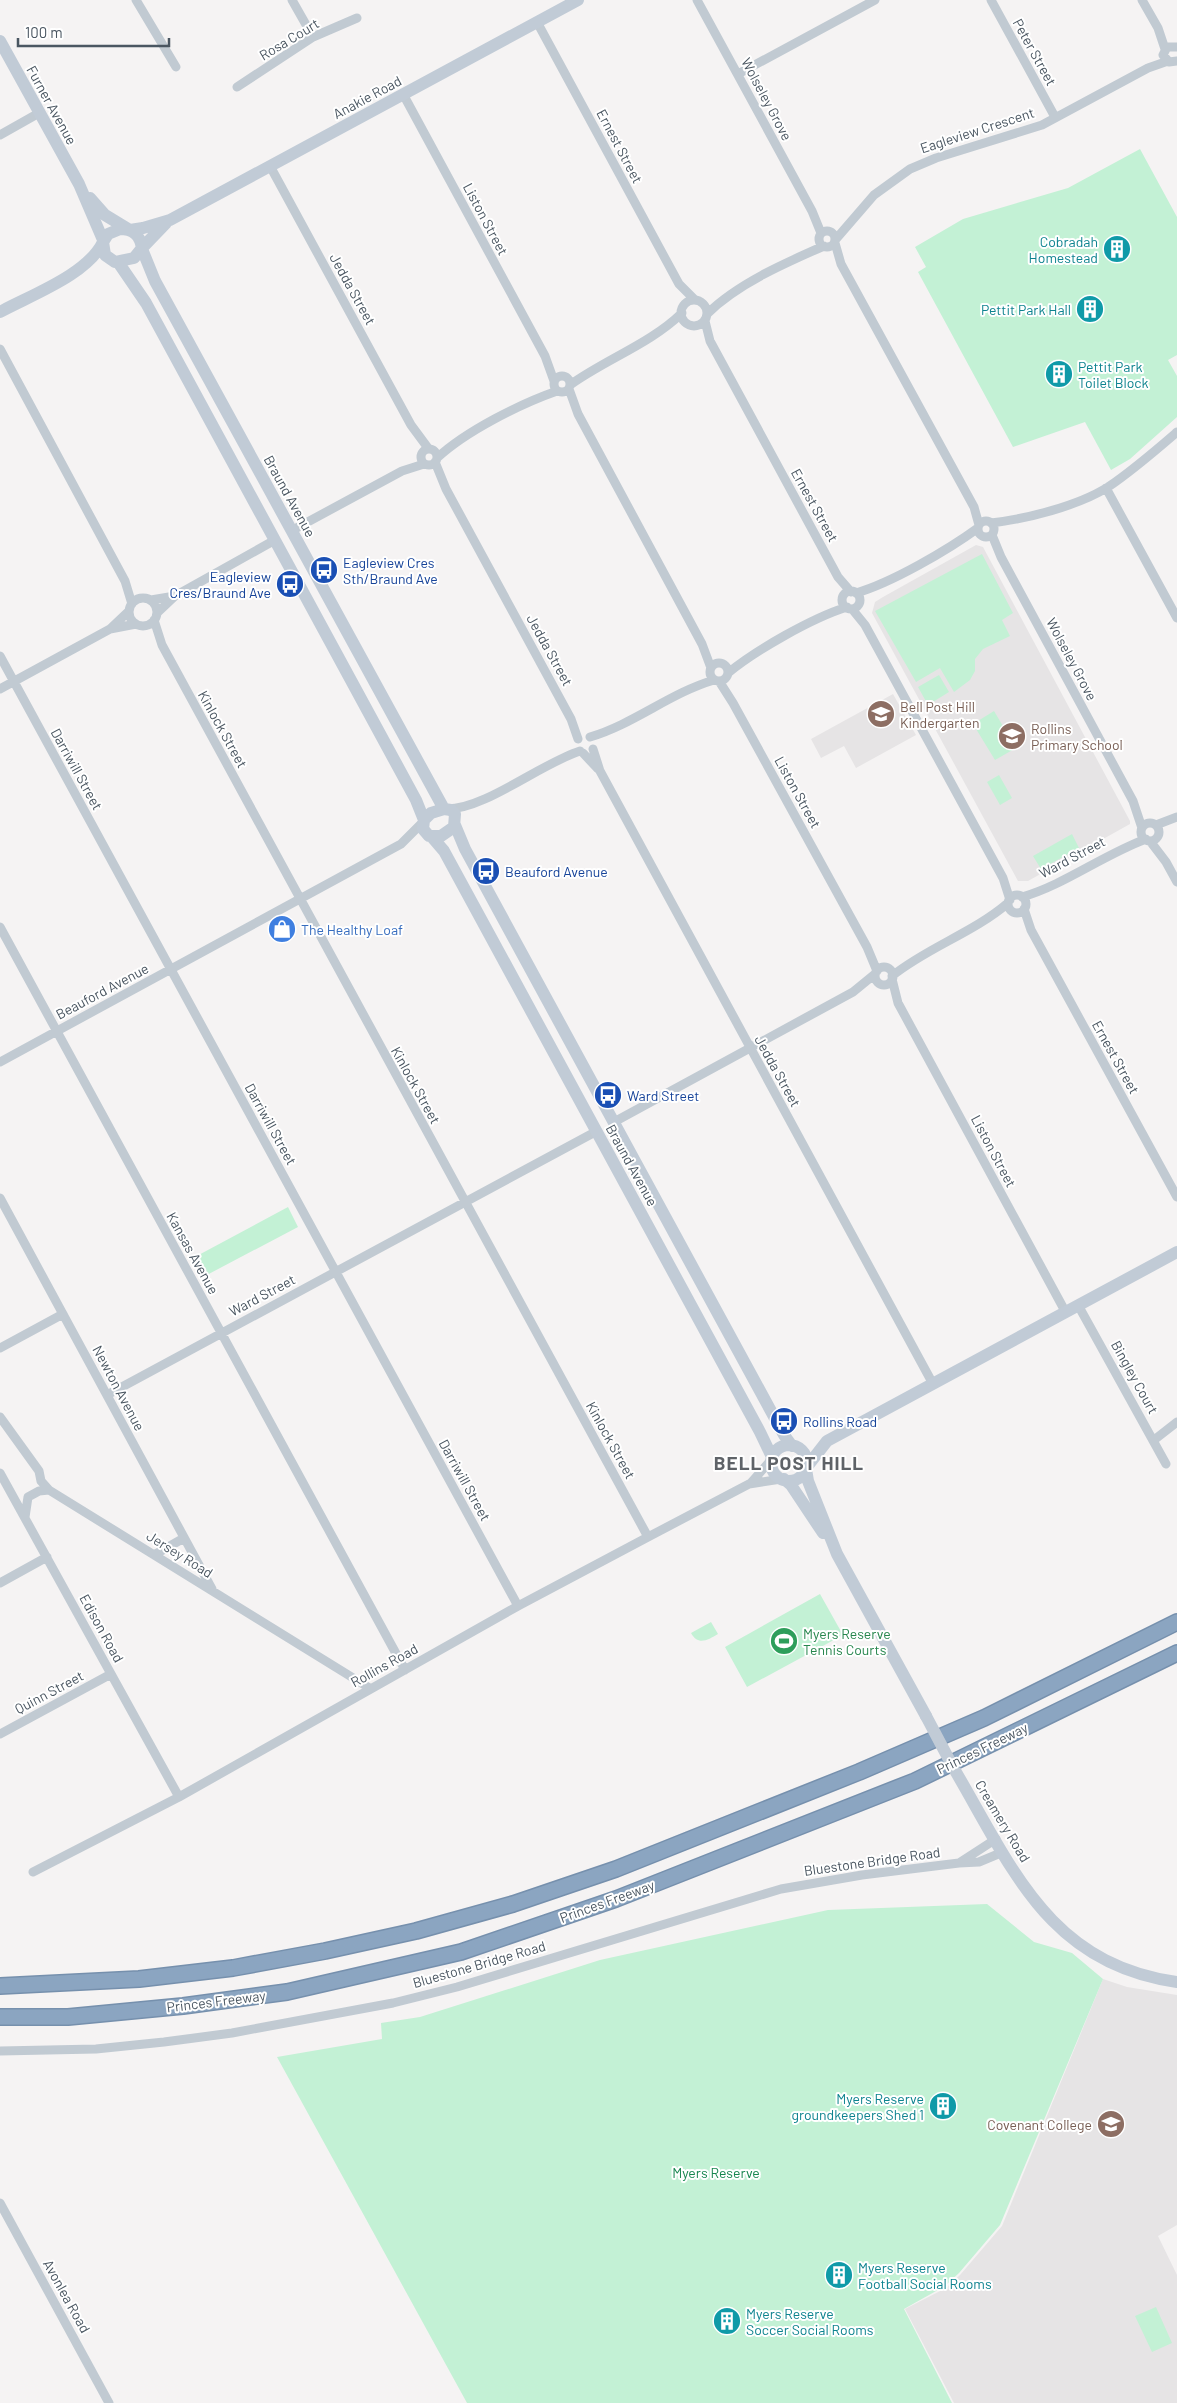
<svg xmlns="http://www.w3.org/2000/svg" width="1177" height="2403" font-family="Barlow,sans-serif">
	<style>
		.education { fill: #e6e4e5 }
		.green { fill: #c3f1d5 }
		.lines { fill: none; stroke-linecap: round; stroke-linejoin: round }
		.highway-casing { stroke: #7690ad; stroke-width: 18 }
		.street { stroke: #c1cad2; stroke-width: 9 }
		.secondary { stroke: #c1cbd6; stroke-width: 12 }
		.highway { stroke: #8ba5c1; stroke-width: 15 }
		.secondary-bridge { stroke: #c1cbd6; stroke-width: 12 }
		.labels { text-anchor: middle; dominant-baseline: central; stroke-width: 4; stroke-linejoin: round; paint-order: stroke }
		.street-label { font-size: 14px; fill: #4a5661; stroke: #fff }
		.culture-label { font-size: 14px; fill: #0d838f; stroke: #fff; text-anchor: end }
		.transit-label { font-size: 14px; fill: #164399; stroke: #fff; text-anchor: start }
		.education-label { font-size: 14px; fill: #785e54; stroke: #fff; text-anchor: start }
		.shop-label { font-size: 14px; fill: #366cbe; stroke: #fff; text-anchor: start }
		.leisure-label { font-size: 14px; fill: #27864d; stroke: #fff; text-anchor: start }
		.park-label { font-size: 14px; fill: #17864f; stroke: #fff }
		.district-label { font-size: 19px; font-weight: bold; letter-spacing: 1px; fill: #5f6368; stroke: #fff }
	</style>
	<rect width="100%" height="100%" fill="#f5f3f3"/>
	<path class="education" d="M976,545l7,2 147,274v3l-102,57h-10l-146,-268 3,-11 8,-5z
		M893,694l23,41 -60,33 -12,-22 -23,12 -10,-19z
		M1103,1979l24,8 50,8v230l-19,11 19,39v128h-223l-49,-94 41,-21 14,-13 42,-49z"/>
	<path class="green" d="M1140,149l37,68v138l-9,5 9,16v41l-47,42 -19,11 -26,-48 -72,25 -95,-175 8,-5 -11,-20 48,-28 105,-31z
		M982,554l31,59 -11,7 8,16 -27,13 -8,10v12l-5,9 -16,12 -14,-24 -24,14 -41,-71z
		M939,675l10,17 -21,13 -10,-18z
		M994,711l22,37 -21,12 -22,-36z
		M999,775l13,23 -12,7 -13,-23z
		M1072,834l7,14 -38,21 -8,-13z
		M288,1207l10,20 -95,50 -10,-19z
		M820,1594l23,41 -96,52 -22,-40z
		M711,1622l7,12c-10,6 -20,12 -27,-1z
		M987,1904l47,38 38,11 31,26 -103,246 -41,48 -14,13 -41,23 48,94h-485l-190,-346 105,-18 -1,-16 39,-6 180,-57 228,-50z
		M1156,2307l16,36 -20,9 -17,-36z"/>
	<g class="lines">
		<defs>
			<path id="highway" d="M0,1986l139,-7 94,-11 92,-17 91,-20 97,-27 103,-35 243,-97 125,-54 193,-96
				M0,2017h68l115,-11 104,-14 174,-40 155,-53 299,-118 262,-128"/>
		</defs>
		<use href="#highway" class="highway-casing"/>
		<path class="street" d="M136,0l40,67
			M292,0l21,37
			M697,0l115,211 9,22
			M991,0l64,117
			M1142,0l16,28 7,21
			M537,22l142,262 16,16
			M1177,47h-10l-4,8 6,7 8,-1
			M738,74l137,-74
			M237,87l76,-50 44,-19
			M403,94l142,262 9,25
			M0,135l39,-22
			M270,166l141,259 17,23
			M819 239a8 8 0 1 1 16 0a8 8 0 1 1-16 0Z
			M836,239l38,-44 36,-26 26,-11 106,-33 106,-57 20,-7
			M835,243l6,21 133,243 5,18
			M681 313a13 13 0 1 1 26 0a13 13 0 1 1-26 0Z
			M707,314c30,-30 78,-51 117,-68
			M705,321l5,20 128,236 13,15
			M0,349l125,232 7,23
			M554 384a8 8 0 1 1 16 0a8 8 0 1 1-16 0Z
			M570,385c36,-26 80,-41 112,-72
			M569,389l9,25 124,230 9,24
			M421 457a8 8 0 1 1 16 0a8 8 0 1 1-16 0Z
			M437,458c29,-27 83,-54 120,-67
			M435,462l11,27 125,230 7,20
			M1106,488l71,130
			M978 529a8 8 0 1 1 16 0a8 8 0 1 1-16 0Z
			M991,523c35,-4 87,-17 117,-36 24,-16 47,-36 69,-55
			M291,531l111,-60 22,-7
			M992,535l9,22 132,244 9,27
			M842 600a9 9 0 1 1 18 0a9 9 0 1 1-18 0Z
			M856,593c35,-10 92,-43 122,-65
			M129 612a14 14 0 1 1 28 0a14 14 0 1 1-28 0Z
			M151,600l24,-4
			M852,609l13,16 138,253 7,22
			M157,613l18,-17 100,-56
			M154,620l8,25 486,892
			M110,629l26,-5
			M0,656l518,950
			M710 672a9 9 0 1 1 18 0a9 9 0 1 1-18 0Z
			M728,673c28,-23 84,-55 119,-66
			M719,681l14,22 134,244 10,24
			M0,689l110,-60 19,-18
			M590,737c44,-13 80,-44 124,-57
			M593,749l7,22 333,613
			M583,753l15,16
			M447,809c38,0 93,-45 133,-58
			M1141 832a9 9 0 1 1 18 0a9 9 0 1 1-18 0Z
			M1156,825l21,-8
			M1150,841l16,21 11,20
			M1008 904a9 9 0 1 1 18 0a9 9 0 1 1-18 0Z
			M1022,897c42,-12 81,-42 124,-58
			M1024,909l7,21 146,267
			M0,927l405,743
			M875 976a9 9 0 1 1 18 0a9 9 0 1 1-18 0Z
			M892,976c36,-29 81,-43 116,-73
			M892,979l6,24 167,308
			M0,1062l401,-218 22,-22
			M614,1122l239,-130 22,-18
			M0,1198l212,391
			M1078,1305l88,159
			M0,1348l63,-34
			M107,1395l490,-264
			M0,1417l39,54 2,10 8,9 322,199
			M1154,1440l23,-18
			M0,1473l179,324
			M750,1484l21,-24
			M25,1517l3,-20 11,-6 10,-1
			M154,1555l30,-17
			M0,1583l47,-26
			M0,1734l111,-60
			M959,1863l37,-24
			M33,1872l146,-75 339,-191 130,-69 101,-53 32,-5
			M0,2051l96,-2 68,-7 68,-9 161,-30 64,-16 324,-98 81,-14 97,-12 20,-1 24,-10
			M0,2203l109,200"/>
		<path class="secondary" d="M0,41l79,143 24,56
			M90,198l15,17 23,14
			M120,229c13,0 20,6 22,19l-8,10 -19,4 -10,-7 -2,-13 5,-8z
			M130,230l13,-2 27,-8 408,-220
			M142,248l24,-25
			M142,249l13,32 289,528
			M118,262l28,41 270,497 8,20
			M0,312c31,-17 87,-37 103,-70
			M444,809l7,1 4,4 -1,13 -13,9h-12l-6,-7 1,-9 7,-7z
			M455,825l10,24 319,586 8,11
			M432,837l12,14 316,581 12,25
			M771 1463a18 18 0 1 1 36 0a18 18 0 1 1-36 0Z
			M806,1468l21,-27 350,-189
			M806,1469l2,12 29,73 89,162
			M784,1479l7,6 32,48
			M953,1767c59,100 95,197 224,215"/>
		<use href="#highway" class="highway"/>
		<path class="secondary-bridge" d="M926,1716l27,51"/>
	</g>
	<defs>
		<symbol id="building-disc" viewBox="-11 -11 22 22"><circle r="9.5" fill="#0f9aa8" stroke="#fff"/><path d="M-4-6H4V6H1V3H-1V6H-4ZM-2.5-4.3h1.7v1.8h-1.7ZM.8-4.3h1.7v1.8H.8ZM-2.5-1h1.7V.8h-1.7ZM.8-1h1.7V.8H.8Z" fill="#fff"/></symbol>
		<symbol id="bus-disc" viewBox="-11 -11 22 22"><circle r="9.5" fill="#1a4fb4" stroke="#fff"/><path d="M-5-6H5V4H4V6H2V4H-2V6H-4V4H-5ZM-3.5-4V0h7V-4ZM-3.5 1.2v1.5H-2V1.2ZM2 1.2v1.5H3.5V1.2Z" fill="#fff"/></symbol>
		<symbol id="school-disc" viewBox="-11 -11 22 22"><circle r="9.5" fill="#8d6e63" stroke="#fff"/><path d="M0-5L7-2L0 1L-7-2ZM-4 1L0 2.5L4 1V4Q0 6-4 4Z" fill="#fff"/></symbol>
		<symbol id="shop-disc" viewBox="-11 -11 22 22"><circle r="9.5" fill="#3f7fe0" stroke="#fff"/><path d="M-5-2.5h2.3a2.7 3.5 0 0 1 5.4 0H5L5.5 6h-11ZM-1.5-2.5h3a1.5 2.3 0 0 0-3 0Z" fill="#fff"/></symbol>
		<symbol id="stadium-disc" viewBox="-11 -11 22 22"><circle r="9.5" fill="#2e9e5b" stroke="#fff"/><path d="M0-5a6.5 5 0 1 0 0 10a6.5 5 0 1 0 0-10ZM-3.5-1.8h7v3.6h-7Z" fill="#fff"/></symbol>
	</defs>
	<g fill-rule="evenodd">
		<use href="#building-disc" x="1101" y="233" width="32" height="32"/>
		<use href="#building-disc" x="1074" y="293" width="32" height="32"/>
		<use href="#building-disc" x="1043" y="358" width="32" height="32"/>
		<use href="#bus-disc" x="308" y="554" width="32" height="32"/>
		<use href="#bus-disc" x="274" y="568" width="32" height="32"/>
		<use href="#school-disc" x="865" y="698" width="32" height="32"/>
		<use href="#school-disc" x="996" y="720" width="32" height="32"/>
		<use href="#bus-disc" x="470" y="855" width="32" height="32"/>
		<use href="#shop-disc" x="266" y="913" width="32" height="32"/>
		<use href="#bus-disc" x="592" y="1079" width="32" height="32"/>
		<use href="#bus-disc" x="768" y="1405" width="32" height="32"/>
		<use href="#stadium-disc" x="768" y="1625" width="32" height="32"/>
		<use href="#building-disc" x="927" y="2090" width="32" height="32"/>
		<use href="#school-disc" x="1095" y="2108" width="32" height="32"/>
		<use href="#building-disc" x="823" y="2259" width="32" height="32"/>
		<use href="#building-disc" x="711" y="2305" width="32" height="32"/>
	</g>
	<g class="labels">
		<g class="street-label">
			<text transform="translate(289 39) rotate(-31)">Rosa Court</text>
			<text transform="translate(1035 52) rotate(61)">Peter Street</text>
			<text transform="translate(367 97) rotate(-28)">Anakie Road</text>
			<text transform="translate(767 99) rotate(62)">Wolseley Grove</text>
			<text transform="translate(52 105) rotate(61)">Furner Avenue</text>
			<text transform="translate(977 130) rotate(-18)">Eagleview Crescent</text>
			<text transform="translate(620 146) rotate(62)">Ernest Street</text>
			<text transform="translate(486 219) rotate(62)">Liston Street</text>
			<text transform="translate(353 289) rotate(61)">Jedda Street</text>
			<text transform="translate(290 496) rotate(61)">Braund Avenue</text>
			<text transform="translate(815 505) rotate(61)">Ernest Street</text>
			<text transform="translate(550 650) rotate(61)">Jedda Street</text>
			<text transform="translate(1072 659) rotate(62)">Wolseley Grove</text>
			<text transform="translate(223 729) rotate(61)">Kinlock Street</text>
			<text transform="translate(77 769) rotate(61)">Darriwill Street</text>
			<text transform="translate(798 792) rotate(61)">Liston Street</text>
			<text transform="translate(1072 857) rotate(-28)">Ward Street</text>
			<text transform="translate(102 991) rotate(-28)">Beauford Avenue</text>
			<text transform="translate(1116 1057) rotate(61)">Ernest Street</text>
			<text transform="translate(778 1071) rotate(61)">Jedda Street</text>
			<text transform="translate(416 1085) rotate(61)">Kinlock Street</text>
			<text transform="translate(271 1124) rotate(61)">Darriwill Street</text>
			<text transform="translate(994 1151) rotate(62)">Liston Street</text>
			<text transform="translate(632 1165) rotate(61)">Braund Avenue</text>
			<text transform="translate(193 1253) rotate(61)">Kansas Avenue</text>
			<text transform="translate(262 1295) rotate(-28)">Ward Street</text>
			<text transform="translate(1135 1377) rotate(61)">Bingley Court</text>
			<text transform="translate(119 1388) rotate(62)">Newton Avenue</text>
			<text transform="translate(611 1440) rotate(61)">Kinlock Street</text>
			<text transform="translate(465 1480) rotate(61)">Darriwill Street</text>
			<text transform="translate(180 1554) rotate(32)">Jersey Road</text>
			<text transform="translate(102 1628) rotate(61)">Edison Road</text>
			<text transform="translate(384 1665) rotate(-29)">Rollins Road</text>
			<text transform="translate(49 1692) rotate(-28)">Quinn Street</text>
			<text transform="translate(982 1748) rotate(-26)">Princes Freeway</text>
			<text transform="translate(1003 1821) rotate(59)">Creamery Road</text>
			<text transform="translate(872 1861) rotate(-8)">Bluestone Bridge Road</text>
			<text transform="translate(607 1901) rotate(-20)">Princes Freeway</text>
			<text transform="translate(479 1964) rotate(-16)">Bluestone Bridge Road</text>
			<text transform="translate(216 2001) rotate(-7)">Princes Freeway</text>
			<text transform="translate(67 2296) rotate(61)">Avonlea Road</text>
		</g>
		<g class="culture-label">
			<text x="1098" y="241">Cobradah<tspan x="1098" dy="16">Homestead</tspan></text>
			<text x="1071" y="309">Pettit Park Hall</text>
			<text x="1078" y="366" text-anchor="start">Pettit Park<tspan x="1078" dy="16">Toilet Block</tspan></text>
			<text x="924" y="2098">Myers Reserve<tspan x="924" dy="16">groundkeepers Shed 1</tspan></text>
			<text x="858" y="2267" text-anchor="start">Myers Reserve<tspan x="858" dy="16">Football Social Rooms</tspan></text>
			<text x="746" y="2313" text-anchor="start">Myers Reserve<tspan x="746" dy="16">Soccer Social Rooms</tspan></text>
		</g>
		<g class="transit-label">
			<text x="343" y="562">Eagleview Cres<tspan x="343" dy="16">Sth/Braund Ave</tspan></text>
			<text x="271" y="576" text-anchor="end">Eagleview<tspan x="271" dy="16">Cres/Braund Ave</tspan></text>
			<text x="505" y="871">Beauford Avenue</text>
			<text x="627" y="1095">Ward Street</text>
			<text x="803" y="1421">Rollins Road</text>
		</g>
		<g class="education-label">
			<text x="900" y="706">Bell Post Hill<tspan x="900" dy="16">Kindergarten</tspan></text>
			<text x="1031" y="728">Rollins<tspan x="1031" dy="16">Primary School</tspan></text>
			<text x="1092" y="2124" text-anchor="end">Covenant College</text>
		</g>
		<g class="shop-label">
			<text x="301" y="929">The Healthy Loaf</text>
		</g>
		<g class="leisure-label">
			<text x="803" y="1633">Myers Reserve<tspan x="803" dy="16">Tennis Courts</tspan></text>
		</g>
		<g class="park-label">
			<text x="716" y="2172">Myers Reserve</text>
		</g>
		<g class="district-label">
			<text x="789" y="1462">BELL POST HILL</text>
		</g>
	</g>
	<path d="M18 38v8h151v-8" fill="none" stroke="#4a5661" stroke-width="2.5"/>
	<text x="25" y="38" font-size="15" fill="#4a5661" stroke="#ffffff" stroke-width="4" paint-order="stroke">100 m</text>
</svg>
